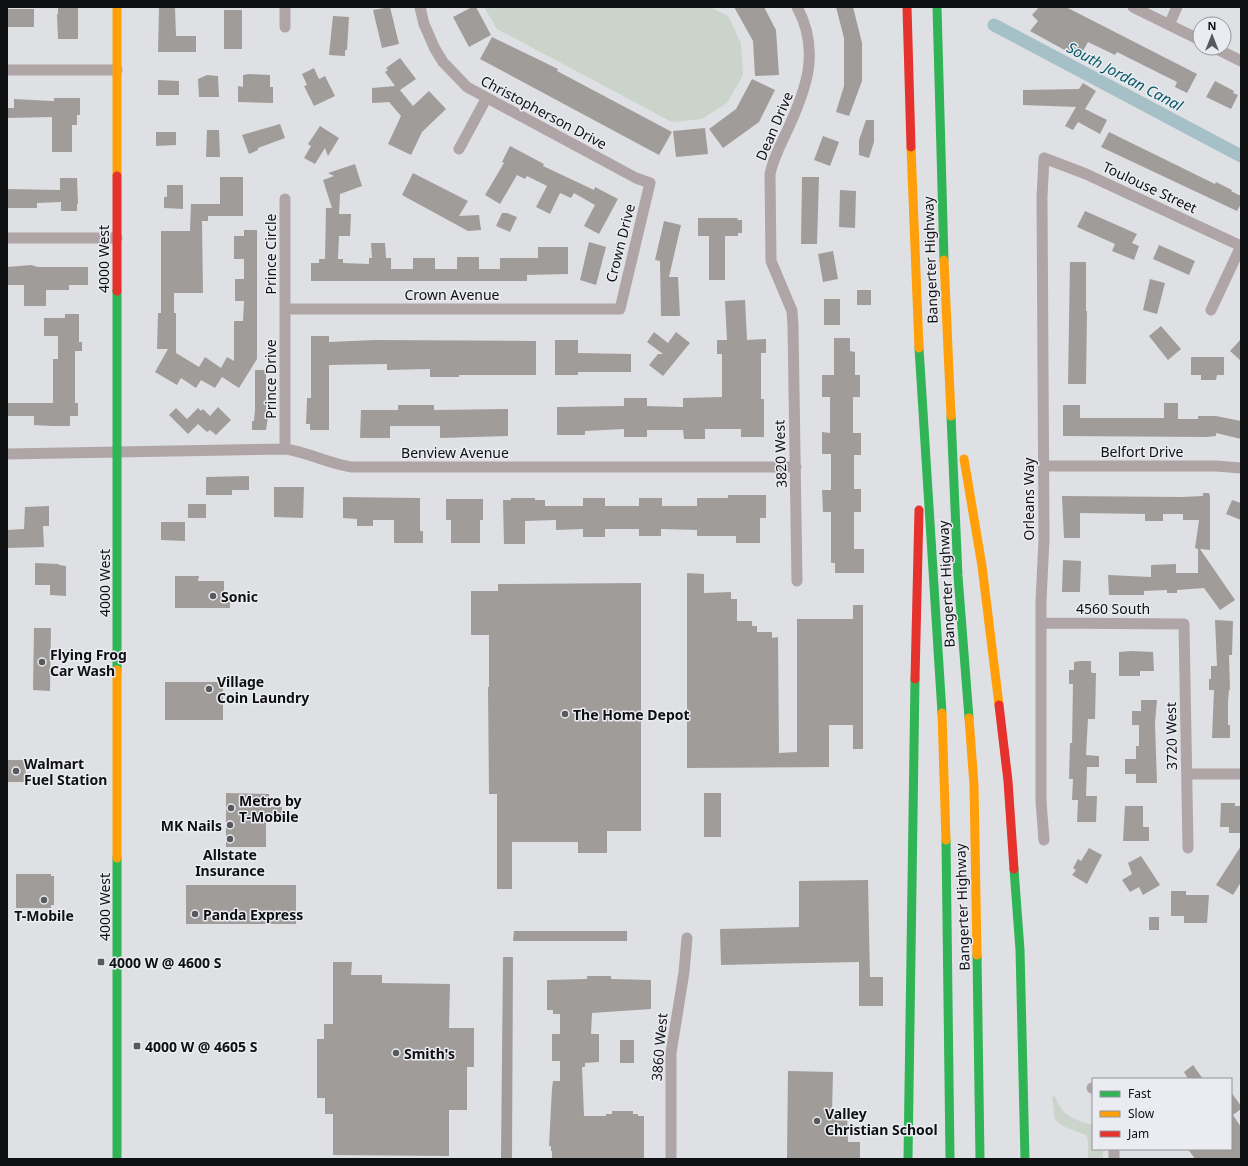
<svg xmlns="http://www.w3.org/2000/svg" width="1248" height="1166" font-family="'Noto Sans',sans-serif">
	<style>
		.green { fill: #cbd4cb }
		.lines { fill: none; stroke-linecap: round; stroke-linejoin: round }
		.canal { stroke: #a6c0c8; stroke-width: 13 }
		.building { fill: #a09c9a }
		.street { stroke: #afa5a6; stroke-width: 11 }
		.fast { stroke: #30b455; stroke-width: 9 }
		.slow { stroke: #ff9f0a; stroke-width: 9 }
		.jam { stroke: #e5322d; stroke-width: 9 }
		.poi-dot { fill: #58595c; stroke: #ebecf2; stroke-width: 1.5 }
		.labels { text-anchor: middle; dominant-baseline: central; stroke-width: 3; stroke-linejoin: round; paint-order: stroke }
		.street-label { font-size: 14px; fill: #0f1012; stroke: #ebecf2 }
		.poi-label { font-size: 14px; font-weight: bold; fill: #0f1012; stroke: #ebecf2; text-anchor: start }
		.water-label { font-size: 15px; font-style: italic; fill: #075a67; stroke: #ebecf2 }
	</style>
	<rect width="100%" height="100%" fill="#dfe0e4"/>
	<path class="green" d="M484,7h226l18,9 13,27 2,32 -16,28 -25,16 -30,3 -175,-93z
		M1055,1096c6,20 20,24 38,29v24h10v10h-15v-19l-2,-5 -21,-8 -10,-7 -3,-23z"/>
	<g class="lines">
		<path class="canal" d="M994,25l247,131"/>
	</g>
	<path class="building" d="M58,7h20v32h-20l-1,-25h1z
		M159,7h16l1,29h20v16h-38z
		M390,7l9,37 -17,4 -9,-38z
		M472,7h4l15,28 -22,12 -16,-30z
		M734,7h30l12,23 3,45 -24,1 -2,-35z
		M836,7h17l9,36v38l-13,35 -13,-4 8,-26v-48z
		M1039,7h27l131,67 -10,19 -12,-6 2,-5 -60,-30 -2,3 -27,-13 -9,16 -49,-27 8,-10 -6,-6z
		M7,9h27v18h-27z
		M224,10h18v39h-18z
		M333,16l16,1 -2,33h-2v6l-16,-1z
		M492,37l66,32 -1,2 115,61 -13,23 -179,-96z
		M400,58l16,21 -16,11 13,16 16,-15 17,18 -24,23 -11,23 -23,-11 13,-28 -12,-14 -17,1v-15l23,-2 -10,-14 3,-2 -2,-2z
		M314,68l5,11 6,-3 10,20 -21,10 -10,-20 3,-1 -5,-11z
		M249,74l21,1v12h3v16l-35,-1v-16l5,1v-12z
		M207,75l11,1 1,21h-20l-1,-18z
		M752,79l23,11 -16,32 -36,26 -14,-19 27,-20z
		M158,80l21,1v14h-21z
		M1215,81l19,10 -1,2 5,2 -7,14 -25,-12z
		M1083,83l13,8 -11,18 22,11 -7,14 -22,-12 -5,8 -8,-4 11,-19 -53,-2v-15l56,-1z
		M54,98h26v17h-3v10h-5v27h-20v-35l-45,1v-10h7v-9l38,2h2z
		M866,120h8v22l-5,16 -10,-3v-15z
		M280,124l5,14 -27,10v2l-9,4 -7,-19z
		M320,126l19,12 -11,18 -3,-8 -10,16 -11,-6 7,-12 -3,-2z
		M705,128l3,26 -32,3 -3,-26z
		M207,130h12l1,27h-14z
		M156,132h20v13l-20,1z
		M1109,132l106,52 1,-2 16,8 -1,1 10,5v8l-4,7 -136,-64z
		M823,136l16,6 -9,24 -16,-6z
		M510,146l34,18 -1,2 51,24 1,-3 23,12 -19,35 -15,-8 11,-21 -21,-12 -3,5 -11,-5 -10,21 -14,-7 11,-21 -20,-10 -2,3 -8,-4 -17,29 -15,-9 19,-32 -2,-1z
		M355,164l7,22 -22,8 -1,20h12l-1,22h-11l-1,23h5v4l26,1v-6h3l-1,-15h14l1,15h5v11h22v-11h22v11h22v-12h22v12h21v-11h38v-11h30v27l-41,1v6h-216v-18h8v-4h6l1,-51h6l-9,-28 11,-4 -6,-3z
		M413,173l55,28 -9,15 20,-1 2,15 -13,1 -66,-36z
		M220,177h23v39h-35v5h-6l1,72h-29v20h2v40l23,14 6,-10 16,11 6,-11 7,4v-40h9l1,-20h-9v-22h9v-20h-10v-23h10v-6h13v129l-18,29 -17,-11 -7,11 -14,-8 -5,8 -15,-10 -4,7 -22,-13 13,-23h-11l1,-36h3v-82h29l1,-27h29z
		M802,177h17l-2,67h-16z
		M60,178h17l1,26h-1v7h-16v-9l-24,1v5h-30v-19l53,1z
		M167,185h16v24l-19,-1v-11h3z
		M840,190l16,1 -1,37 -16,-1z
		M1085,211l52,23 -5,9 7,3 -5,14 -22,-9 3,-7 -38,-17z
		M502,213h5l10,4 -7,15 -14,-6z
		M698,218h39l1,2h4v13h-4v3h-13v44h-16v-44h-11z
		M664,221l17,4 -12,52h9l2,39h-19l-1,-55 -5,-1z
		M589,242l17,5 -10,38 -16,-5z
		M1159,245l36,16 -6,14 -36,-16z
		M833,251l5,28 -15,3 -5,-28z
		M1070,262h16v49h1l-1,73h-18z
		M31,265l7,2h50v18h-19v5h-23v16h-22v-21h-17v-18z
		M1150,279l15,4 -8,31 -14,-4z
		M857,290h14v15h-14z
		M824,299h16v26h-16z
		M745,300l2,40 19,-1v14h-5v46h3v38h-23v-8h-36v10h-21l-1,-9h-36v7h-23v-8l-39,2v4h-28v-28l67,-1v-8h23v8l36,1v-9l39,-1v-43h-5v-14h10l-2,-39z
		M65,314h14v28h3v9h-7v52h3v13h-8v10h-18l-18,-1v-9h-27v-13h46v-44h5v-23h-14v-18h21z
		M1161,326l20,23 -13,11 -19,-24z
		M654,332l14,11 8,-11 14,11 -27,33 -14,-11 9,-11h5l-16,-12z
		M311,336h18v6l46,-2 161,1v34h-77v2h-29v-8l-43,1v-6l-58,1v65h-19v-6h-4l1,-26h4z
		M834,338h16v13l5,1v23h5v22h-7v36h8v22h-7v34h7v23h-7v37h10v24h-29v-10h-4v-51h-8l-1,-22h9v-36h-9v-22l8,1v-36h-8v-22h12z
		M1241,339v22l-11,-10z
		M555,340h23v13l53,1v18h-53v3h-23z
		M1191,357h33v18h-7l-1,5h-15v-5h-10z
		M255,370h11v40h3l-3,20h-14v-9h2l1,-11z
		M1164,403h14v16h20v-3h18l25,5v18l-25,-6v3l-10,1 -143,-1v-31h17v13h84z
		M398,405h36v5l74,-1v27l-68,2v-12h-50v12h-30l1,-28h37z
		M218,407l13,13 -15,15 -6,-5 -3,2 -9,-8 -10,10 -19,-19 7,-7 11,11 11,-11 3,3 2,-2 7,7z
		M249,476v14h-17v5h-26v-18z
		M274,487h30l-1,31 -29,-1z
		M1203,493h6l1,3v54l-10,-1 35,51 -15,10 -16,-22 -27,2v3h-10v-3l-23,1v4h-35l-1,-20 43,2v-12l25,-1v9h22v-24l-3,-1 4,-28h-16v-6h-20v7h-18v-7l-65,-1v25h-16l-2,-42 120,1 21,-1z
		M728,495h38v23h-6v25h-24v-7h-39v-6l-36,-1v7h-22v-7h-34v8h-22v-8l-27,1v-10l-31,1v23h-21l-1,-44h8v-2h24v2h10v6h38v-8h22v8h34v-8h23v8h35v-8h31z
		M343,497l77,1v33h3v12h-29v-23h-21v6h-16v-7l-14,-1z
		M446,499h37v21h-3v23h-29v-23h-5z
		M1232,500l9,3v17l-15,-6z
		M188,504h18v14h-18z
		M49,506v20h-6l1,21 -37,1v-18l17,-1 1,-22z
		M161,522h24v19l-24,-1z
		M1063,560l18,1 -1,31h-18z
		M35,563l24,1v1l7,1v30l-16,-1v-10h-15z
		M687,573l17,1v19l27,-1v7h6v22h15v5h5v6h15v6l6,-1 1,116 18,-1v-133h56v-14h10v144h-10v-24h-24v42l-142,1z
		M175,576h24l-1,5h26v12h6v15h-55z
		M641,583v248h-34v22h-29v-11h-66v47h-15v-95h-8l-1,-107h1v-52h-18v-44h27v-7z
		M1215,620l18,1 -1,34h-3l1,35h-1l-1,12v23h2v13h-18l2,-48h-5v-11h2v-13h6z
		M34,628h17l-1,63 -17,-1z
		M1131,651l22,1 1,19h-14v5h-21v-24z
		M1081,661h10v10l1,2h4l-1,46h-7l-2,36 13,1v11h-12l-1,29h11l-1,26h-19l1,-22h-6l1,-21h-4l1,-36h2l1,-59h-4v-14h5v-8z
		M165,682h58v38h-58z
		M1141,700h16l-2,23 2,60h-21v-9h-11v-15h11v-13h3v-21h-7v-14h9z
		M7,760h18l1,22h-19z
		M226,793l43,1v13h13v12h-13v2h-3v26h-40z
		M704,793h17v44h-17z
		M1221,803h14v3h6v27h-12v-6h-9z
		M1125,806h18v21h6v14h-26z
		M1241,846v36l-8,13 -17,-10z
		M1089,848l13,7 -15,29 -15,-9 4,-5 -3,-2 5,-9 3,2z
		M1141,856l19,29 -17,10 -4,-8 -9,5 -8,-12 10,-6 -4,-11z
		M16,874h35v2h3v29h-3v3h-35z
		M868,880l2,97h13v29h-24v-44l-138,3 -1,-36 79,-2v-46z
		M186,885h110v39h-110z
		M1171,891h15v4h23l-2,28h-23v-7h-13z
		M1149,917h10v13h-10z
		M514,931h113v10h-114z
		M503,957h10l-1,202h-11z
		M333,962h19l-1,13h31v8l68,1 -1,44h25v39h-7v43h-18v46l-116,-1v-41h-8v-16h-8v-59h7v-15h9z
		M587,976h24v3l40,1v29l-59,4 -1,21h8v28l-14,1v4h-3l2,49h22v-2h6v-3h21v3h5v2h6v43h-92v-8h-1v-5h-2l3,-58 1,-7h7v-20h-8v-27h8v-20h-7v-4h-6v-30l40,-1z
		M620,1040h14v23h-14z
		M1193,1065l10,14h-15l-4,-7z
		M788,1071l45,1 -1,41h15l1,29h12v17h-73z
		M1231,1092l10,14v3l-8,6 8,12v32h-46l-7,-10h43z"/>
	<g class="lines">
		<path class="street" d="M1133,7l67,33
			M1169,25l8,-18
			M285,27v-20
			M1215,48l26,13
			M7,70h110
			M459,149l27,-50
			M7,238h110
			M285,309h335l30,-126 -14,-5 -169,-91 -24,-25 -8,-13 -11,-25 -4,-17
			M1211,310l30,-64
			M285,449v-250
			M7,454l278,-5c23,3 44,15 67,18h444
			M1043,466h173l25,2
			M797,581l-4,-255 -1,-15 -21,-50 -1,-87c3,-15 10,-28 17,-43 19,-41 34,-80 10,-124
			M1041,623l143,1 4,224
			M1187,774h54
			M1044,840l-3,-39v-200l3,-62 -2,-342 2,-39 42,16 155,72
			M1092,1088h1
			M1114,1149v10
			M671,1159v-106l13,-81 3,-34"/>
		<path class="fast" d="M937,7l7,253
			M117,291v379
			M919,348l23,365
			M951,416l7,160 11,142
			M946,840l4,319
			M117,858v301
			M1014,869l6,81 5,209
			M977,955l3,204
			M908,1159l7,-480"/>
		<path class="slow" d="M117,7v169
			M911,147l8,201
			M944,260l7,156
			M964,459l18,107 17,139
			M117,670v188
			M942,713l4,127
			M969,718l5,67 3,170"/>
		<path class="jam" d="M907,7l4,140
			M117,176v115
			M915,679l4,-169
			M999,705l9,76 6,88"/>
	</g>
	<g class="poi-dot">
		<circle cx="213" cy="596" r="4"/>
		<circle cx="42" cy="662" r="4"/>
		<circle cx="209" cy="689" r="4"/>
		<circle cx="565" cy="714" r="4"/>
		<circle cx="16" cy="771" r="4"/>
		<circle cx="231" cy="808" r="4"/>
		<circle cx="230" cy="825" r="4"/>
		<circle cx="230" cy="839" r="4"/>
		<circle cx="44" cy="900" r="4"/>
		<circle cx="195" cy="914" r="4"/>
		<rect x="97" y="958" width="8" height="8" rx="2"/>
		<rect x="133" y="1042" width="8" height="8" rx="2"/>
		<circle cx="396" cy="1053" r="4"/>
		<circle cx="817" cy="1121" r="4"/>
	</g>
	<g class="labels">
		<g class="street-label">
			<text transform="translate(544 112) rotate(28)">Christopherson Drive</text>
			<text transform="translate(774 126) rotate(-67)">Dean Drive</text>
			<text transform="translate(1150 187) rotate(25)">Toulouse Street</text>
			<text transform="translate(620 243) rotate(-76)">Crown Drive</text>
			<text transform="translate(270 254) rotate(-90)">Prince Circle</text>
			<text transform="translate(103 259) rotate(-90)">4000 West</text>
			<text transform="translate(930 260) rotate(-92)">Bangerter Highway</text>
			<text x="452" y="294">Crown Avenue</text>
			<text transform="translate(270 379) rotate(-90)">Prince Drive</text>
			<text x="1142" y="451">Belfort Drive</text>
			<text x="455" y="452">Benview Avenue</text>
			<text transform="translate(780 454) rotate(-92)">3820 West</text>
			<text transform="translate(1028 499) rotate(-90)">Orleans Way</text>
			<text transform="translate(104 583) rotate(-90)">4000 West</text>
			<text transform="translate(946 584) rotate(-93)">Bangerter Highway</text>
			<text x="1113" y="608">4560 South</text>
			<text transform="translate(1171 736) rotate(-91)">3720 West</text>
			<text transform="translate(104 907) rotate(-90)">4000 West</text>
			<text transform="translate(962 907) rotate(-92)">Bangerter Highway</text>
			<text transform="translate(659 1047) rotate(-85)">3860 West</text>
		</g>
		<g class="poi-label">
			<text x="221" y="596">Sonic</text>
			<text x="50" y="654">Flying Frog<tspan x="50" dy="16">Car Wash</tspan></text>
			<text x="217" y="681">Village<tspan x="217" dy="16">Coin Laundry</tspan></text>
			<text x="573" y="714">The Home Depot</text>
			<text x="24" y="763">Walmart<tspan x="24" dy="16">Fuel Station</tspan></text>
			<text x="239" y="800">Metro by<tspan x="239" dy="16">T-Mobile</tspan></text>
			<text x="222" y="825" text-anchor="end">MK Nails</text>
			<text x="230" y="854" text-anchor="middle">Allstate<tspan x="230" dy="16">Insurance</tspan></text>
			<text x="203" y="914">Panda Express</text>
			<text x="44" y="915" text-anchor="middle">T-Mobile</text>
			<text x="109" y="962">4000 W @ 4600 S</text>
			<text x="145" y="1046">4000 W @ 4605 S</text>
			<text x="404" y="1053">Smith's</text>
			<text x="825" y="1113">Valley<tspan x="825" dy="16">Christian School</tspan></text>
		</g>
		<g class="water-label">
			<text transform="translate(1125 76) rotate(28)">South Jordan Canal</text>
		</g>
	</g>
	<rect width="1248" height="1166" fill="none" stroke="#0f1012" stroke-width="16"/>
	<rect x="1092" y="1078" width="140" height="72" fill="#ebecf2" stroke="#939498"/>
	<rect x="1100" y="1091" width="20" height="6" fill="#30b455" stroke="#939498"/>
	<text x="1128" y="1098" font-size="12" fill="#0f1012">Fast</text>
	<rect x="1100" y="1111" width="20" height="6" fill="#ff9f0a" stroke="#939498"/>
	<text x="1128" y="1118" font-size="12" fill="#0f1012">Slow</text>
	<rect x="1100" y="1131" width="20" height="6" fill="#e5322d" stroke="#939498"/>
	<text x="1128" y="1138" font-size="12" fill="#0f1012">Jam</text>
	<g transform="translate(1212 36)"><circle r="19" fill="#ebecf2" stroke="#939498"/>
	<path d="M0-3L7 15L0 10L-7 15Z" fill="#58595c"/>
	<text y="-6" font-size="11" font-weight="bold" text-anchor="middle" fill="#0f1012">N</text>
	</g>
</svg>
